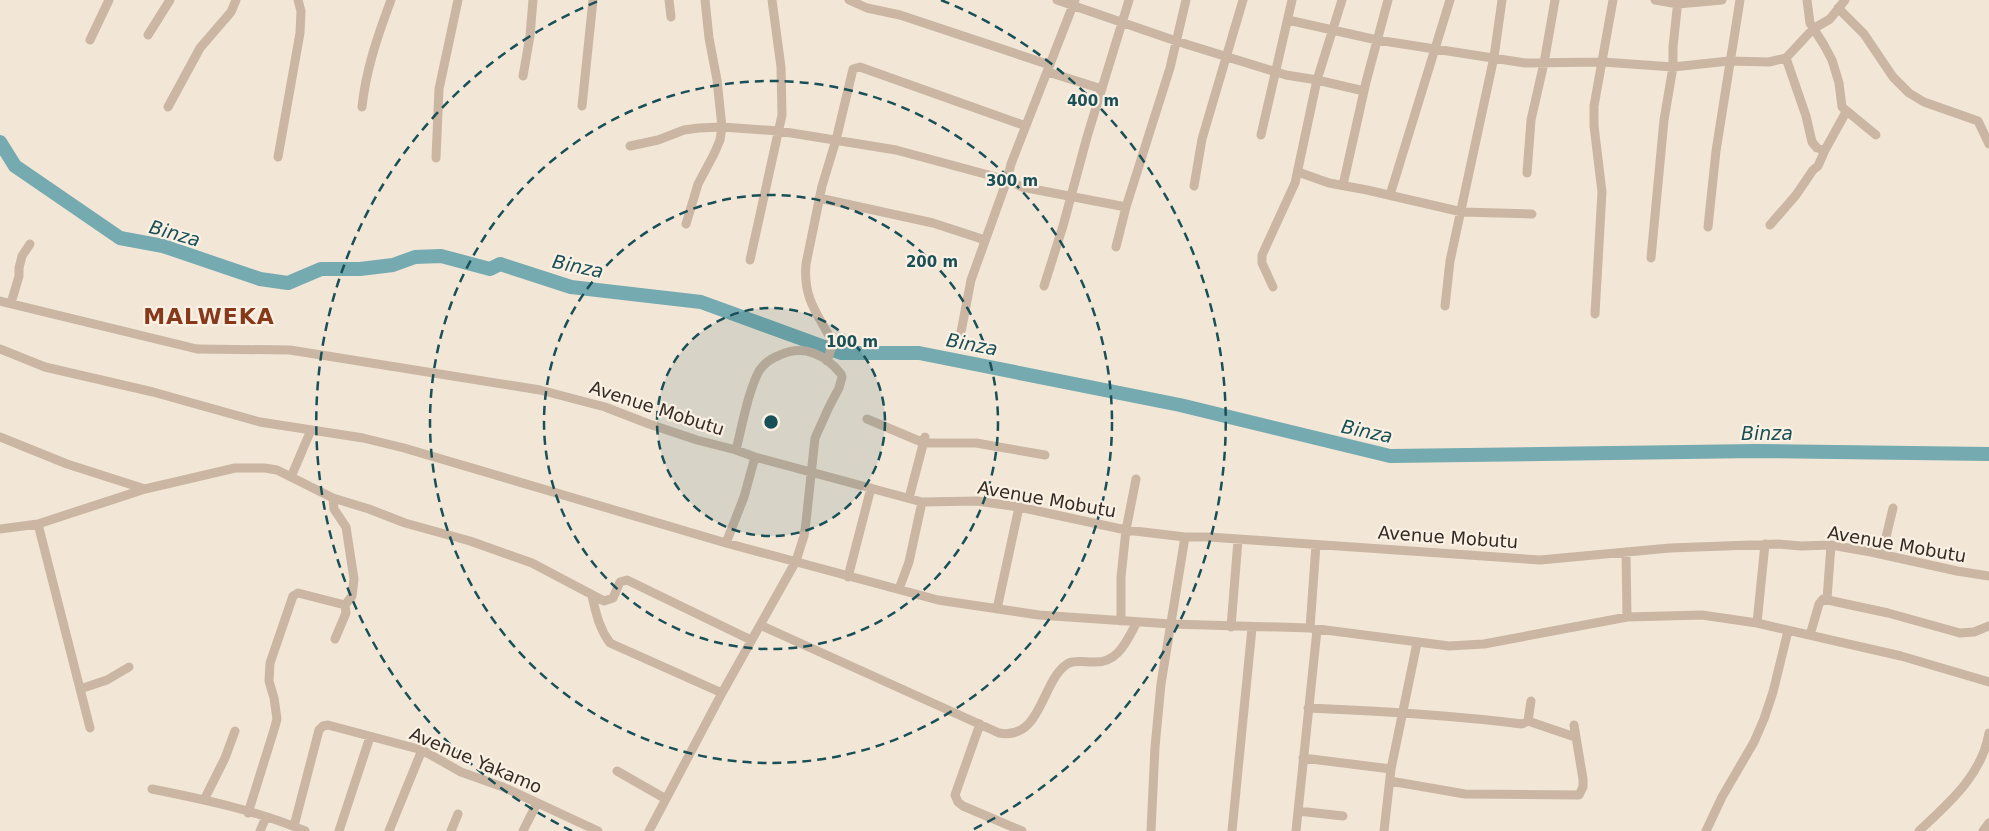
<svg xmlns="http://www.w3.org/2000/svg" width="1989" height="831" font-family="'DejaVu Sans',sans-serif">
	<style>
		.lines { fill: none; stroke-linecap: round; stroke-linejoin: round }
		.river { stroke: #74aab0; stroke-width: 14 }
		.minor { stroke: #cab6a2; stroke-width: 9 }
		.ring { fill: none; stroke: #195057; stroke-width: 2.5; stroke-dasharray: 9 6 }
		.labels { text-anchor: middle; dominant-baseline: central; stroke-width: 4.5; stroke-linejoin: round; paint-order: stroke }
		.street-label { font-size: 18px; fill: #342b25; stroke: #faf0e3 }
		.water-label { font-size: 19px; font-style: italic; fill: #195057; stroke: #faf0e3 }
		.district-label { font-size: 22px; font-weight: bold; letter-spacing: 1px; fill: #873a1b; stroke: #faf0e3 }
		.centre { fill: #195057; stroke: #faf0e3; stroke-width: 2.5 }
		.ring-label { font-size: 15px; text-anchor: middle; font-weight: bold; fill: #195057; stroke: #faf0e3; stroke-width: 4.5; stroke-linejoin: round; paint-order: stroke }
	</style>
	<rect width="100%" height="100%" fill="#f2e6d6"/>
	<g class="lines">
		<path class="river" d="M0,142l15,24 105,72 43,8 97,33 28,4 33,-14h39l33,-4 22,-8 26,-1 49,13 10,-5 71,23 130,15 140,51h78l261,52 210,51 366,-5 233,3"/>
		<path class="minor" d="M669,0l2,17
			M849,0l18,8 33,7 150,50
			M1057,0l119,41 110,34 31,5 25,-80
			M1655,0l23,4 44,-4
			M1807,0l3,23 14,22 8,15 7,23 3,24 34,28
			M1838,8l26,26 29,43 16,16 15,9 54,19 11,23
			M1288,20l89,20 148,23 78,-1 70,5 56,-6 40,1 17,-4 27,-29 17,-10 15,-19
			M148,35l22,-35
			M90,40l19,-40
			M1048,72l54,17
			M523,76l7,-40 3,-36
			M582,106l11,-106
			M168,107l32,-59 31,-36 5,-12
			M362,107c4,-38 16,-72 29,-107
			M1261,135l31,-135
			M630,146l28,-6 26,-10 15,-2 23,-1 57,4 117,19 111,30 15,7 104,20
			M1825,150l21,-38
			M278,157l22,-124 1,-22 -3,-11
			M436,158l3,-69 19,-89
			M1298,172l31,11 38,7 95,22 70,2
			M1527,173l4,-53 13,-57 11,-63
			M1343,185l23,-103 22,-82
			M1194,186l8,-47 41,-139
			M1390,195l60,-195
			M819,198l114,25 52,17
			M686,224l12,-40 16,-30 6,-14 2,-13 -5,-47 -8,-42 -4,-38
			M1770,225l26,-30 17,-25 5,-4 7,-16 -8,-2 -5,-6 -6,-26 -20,-58
			M1708,227l8,-76 24,-151
			M1116,247l10,-40 44,-139 16,-68
			M1651,258l13,-138 9,-53v-20l5,-47
			M750,260l32,-145 -1,-48 -9,-67
			M1044,286l19,-60 24,-89 42,-137
			M1273,287l-11,-24v-8l33,-72 22,-103 47,11
			M0,301l197,48 93,1 250,40 65,17 44,17 48,16 39,10 19,7 167,45 55,-1 42,6 107,23 59,7h24l331,23 130,-12 108,-4 23,2 30,-1 40,7 86,19 32,5
			M11,303l8,-27v-8l3,-12 8,-12
			M1445,306l5,-45 44,-204 8,-57
			M1595,314l7,-122 -8,-66v-20l19,-106
			M961,332l10,-52 36,-100 4,-16 64,-164
			M0,349l45,18 108,25 107,30 103,16 41,10 322,95 212,57 101,15 132,9 139,4 139,18 35,-2 143,-27 75,-2 55,8 144,33 88,26
			M827,361l5,-15 -1,-7c-15,-27 -28,-42 -25,-75l16,-78 14,-46 17,-71 7,-2 166,59
			M867,419l57,24h52l69,12
			M0,437l67,27 78,25
			M291,477l20,-47
			M333,498l1,11 12,18 8,52 -2,17 -7,9 1,8 -11,26
			M909,498l16,-61
			M38,524l52,204
			M0,529l38,-5 107,-35 90,-21h30l12,2 56,28 36,11 36,14 65,18 62,22 72,38 9,-3 7,-16 7,-2 124,60
			M726,543l18,-46 11,-40
			M1626,552l1,65
			M1882,554l11,-46
			M848,577l23,-89
			M899,589l10,-27 13,-60
			M592,596c4,17 7,32 18,47l112,50
			M1827,599l4,-54
			M997,609l22,-102
			M1121,621v-44l5,-47 10,-51
			M1757,623l8,-79
			M760,625l239,108c44,8 42,-55 70,-70 7,-3 16,-1 23,-1 26,2 34,-20 45,-40
			M1231,627l7,-87
			M1310,628l6,-83
			M1810,635l9,-31 4,-5 65,14 72,20 14,-1 15,-6
			M80,689l27,-9 22,-13
			M1308,708c72,3 143,7 214,16l6,-3 47,16
			M1528,721l3,-20
			M980,724l-25,71 3,7 5,4 59,25
			M1303,758l88,11
			M617,771l49,28
			M1390,781l75,13 114,1 4,-8v-8l-9,-54
			M152,789c50,10 107,22 153,42
			M204,800l21,-42 10,-27
			M1298,811l45,5
			M248,813l26,-83 3,-11 -3,-21 -5,-17 1,-18 23,-67 5,-3 47,12
			M294,826l25,-96 4,-4 5,-1 94,25 39,22 42,15 95,44
			M260,831l6,-14
			M339,831l31,-94
			M389,831l33,-81
			M451,831l7,-17
			M523,831l14,-28
			M649,831l73,-138 74,-132 8,-25 2,-14 9,-84 14,-31 10,-19 3,-11 -1,-3c-15,-19 -37,-30 -61,-19 -8,3 -16,8 -21,16 -11,21 -17,55 -23,79
			M1151,831l4,-84 6,-63 24,-147
			M1232,831l20,-203
			M1296,831l21,-201
			M1384,831l7,-62 26,-126
			M1706,831l16,-34 32,-55 10,-23 9,-27 15,-61
			M1919,831c30,-28 63,-56 70,-98
			M1983,831l6,-8"/>
	</g>
	<circle cx="771" cy="422" r="114" fill="#195057" fill-opacity=".12"/>
	<g class="ring">
		<circle cx="771" cy="422" r="114"/>
		<circle cx="771" cy="422" r="227"/>
		<circle cx="771" cy="422" r="341"/>
		<path d="M572 831A455 455 0 0 1 601 0M941 0A455 455 0 0 1 970 831"/>
	</g>
	<g class="labels">
		<g class="street-label">
			<text transform="translate(657 408) rotate(18)">Avenue Mobutu</text>
			<text transform="translate(1047 499) rotate(10)">Avenue Mobutu</text>
			<text transform="translate(1448 537) rotate(4)">Avenue Mobutu</text>
			<text transform="translate(1897 544) rotate(10)">Avenue Mobutu</text>
			<text transform="translate(476 760) rotate(23)">Avenue Yakamo</text>
		</g>
		<g class="water-label">
			<text transform="translate(175 233) rotate(16)">Binza</text>
			<text transform="translate(578 266) rotate(12)">Binza</text>
			<text transform="translate(972 344) rotate(11)">Binza</text>
			<text transform="translate(1367 431) rotate(12)">Binza</text>
			<text x="1767" y="433">Binza</text>
		</g>
		<g class="district-label">
			<text x="209" y="316">MALWEKA</text>
		</g>
	</g>
	<circle cx="771" cy="422" r="8" class="centre"/>
	<g class="ring-label">
		<text x="1093" y="106">400 m</text>
		<text x="1012" y="186">300 m</text>
		<text x="932" y="267">200 m</text>
		<text x="852" y="347">100 m</text>
	</g>
</svg>
